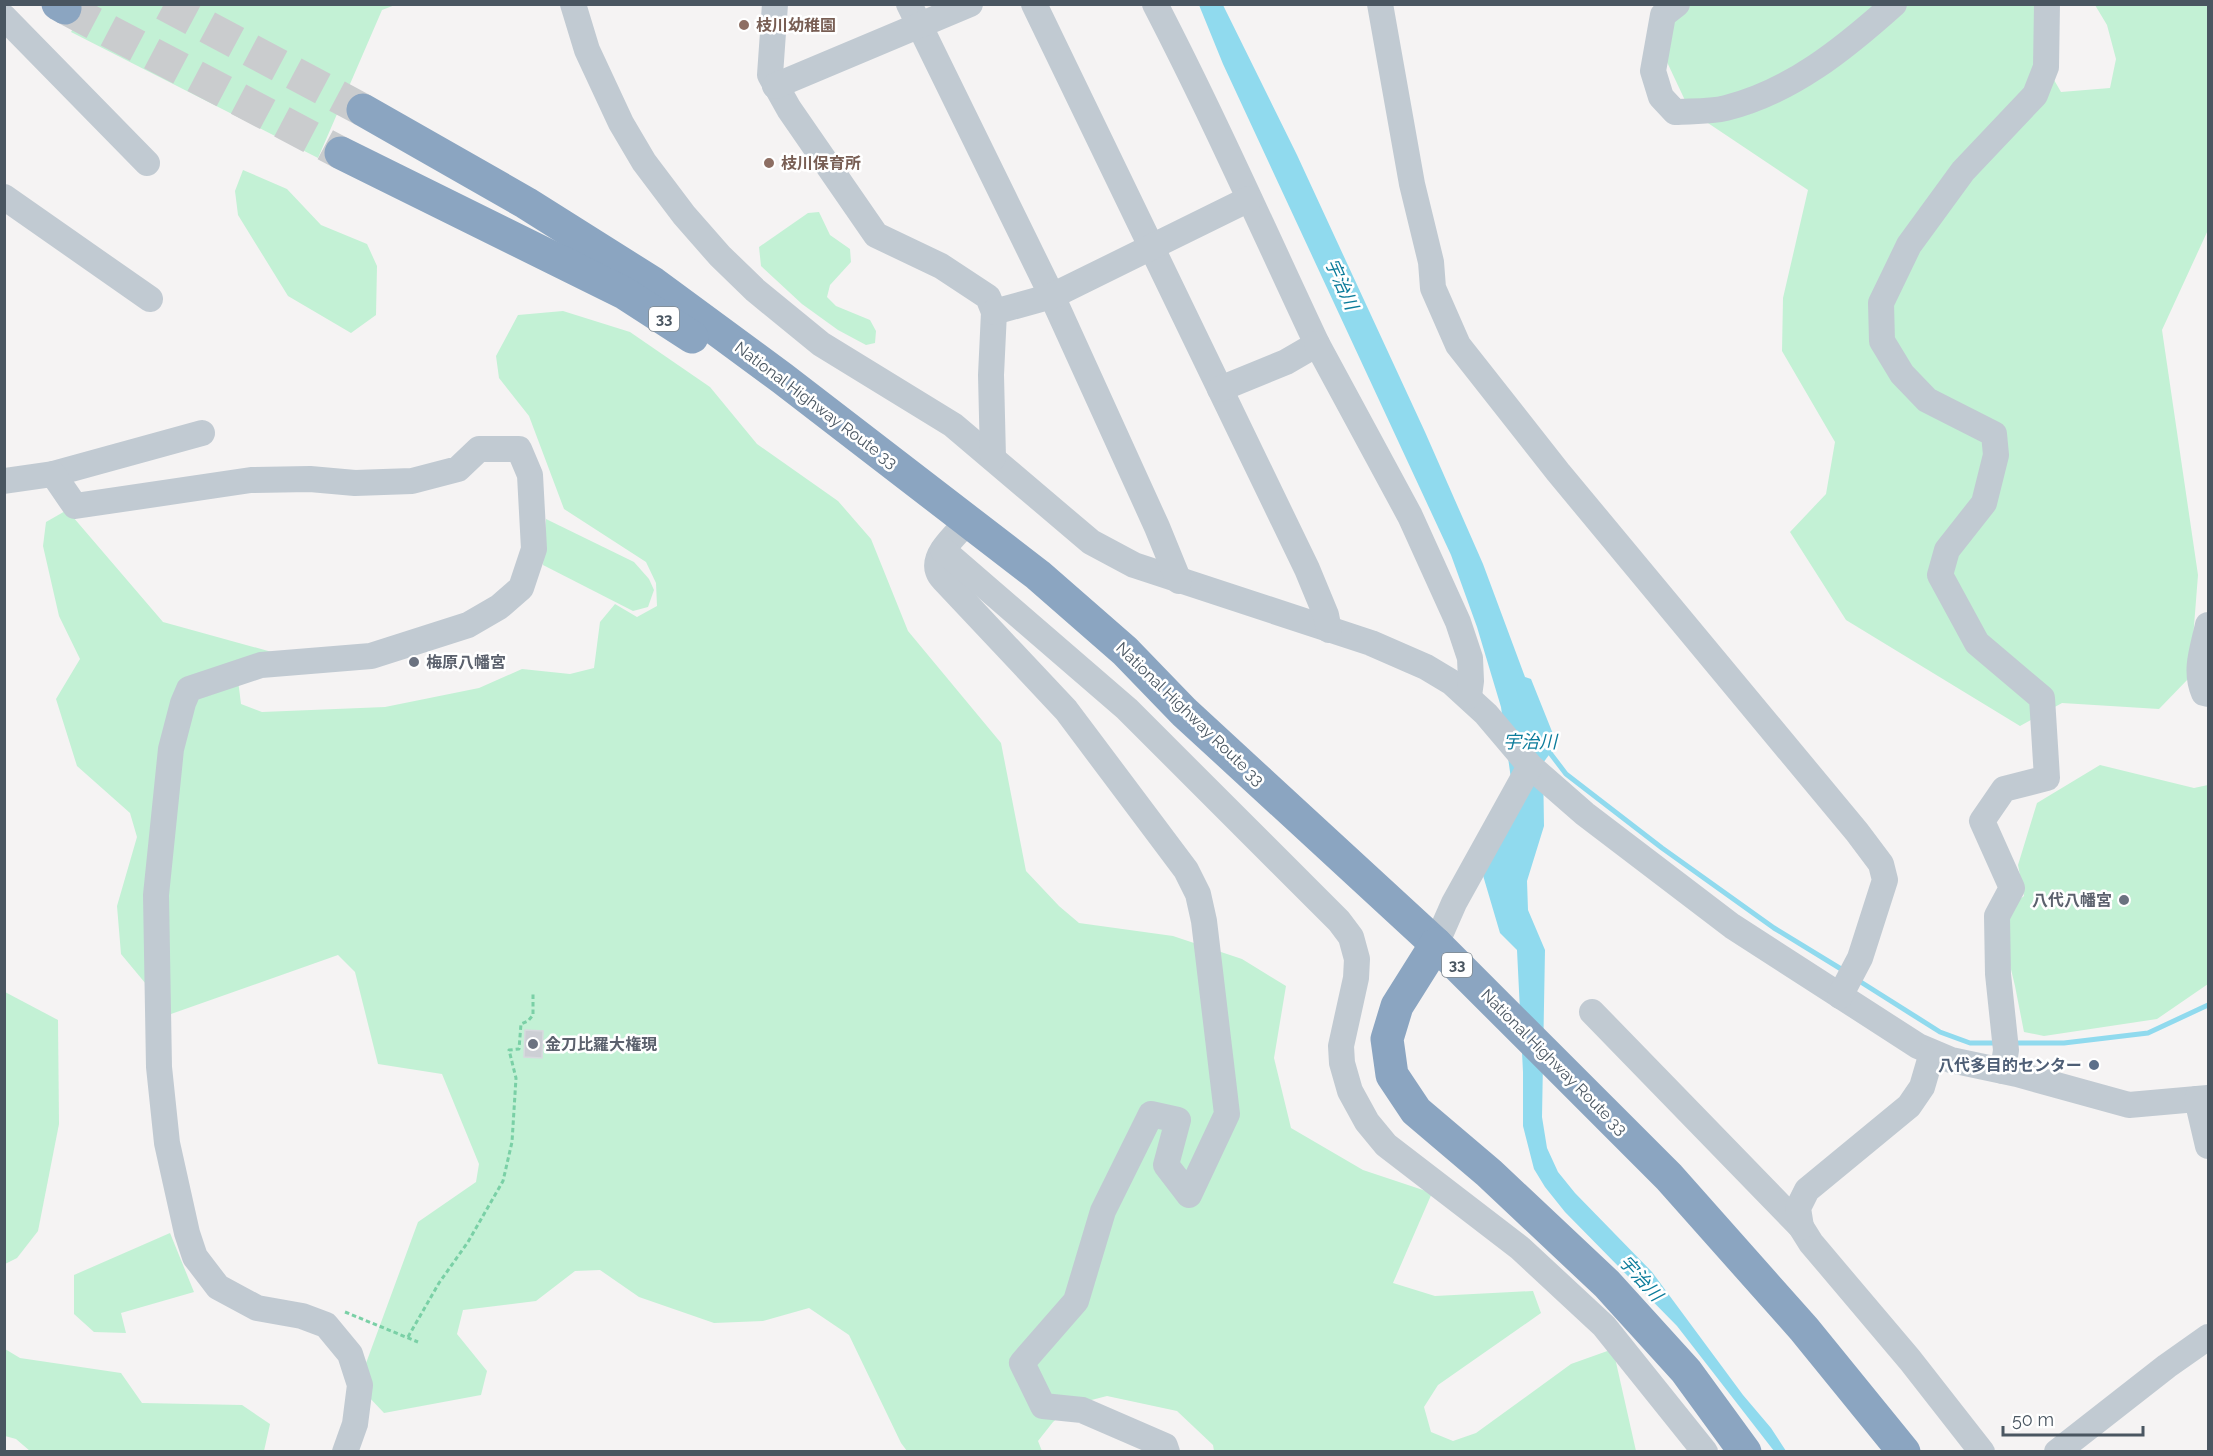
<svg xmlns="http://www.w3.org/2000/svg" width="2213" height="1456" font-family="Raleway,'Noto Sans JP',sans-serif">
  <rect width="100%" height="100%" fill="#f5f3f3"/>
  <g fill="#c3f1d5">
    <polygon points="1657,4 2054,5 2050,73 2061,92 2110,88 2116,59 2107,25 2095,5 2208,5 2208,230 2162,330 2198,575 2190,677 2159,709 2062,703 2020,726 1846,620 1790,532 1826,494 1835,442 1782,351 1783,298 1808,190 1690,111 1659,45"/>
    <polygon points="87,5 87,4 395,5 382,10 318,158 71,32"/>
    <polygon points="243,170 287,189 321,225 367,244 377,266 376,315 351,333 288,296 238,215 235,191"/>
    <polygon points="819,212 830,235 850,249 851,262 830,285 827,297 836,306 870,320 876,331 875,343 866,345 838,330 802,304 761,266 759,247 808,213"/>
    <polygon points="563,311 630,332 710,387 757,444 838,501 871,539 908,631 1001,743 1026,871 1059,906 1079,923 1173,936 1242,959 1286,986 1274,1058 1291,1128 1363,1170 1432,1193 1393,1283 1435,1296 1533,1291 1541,1313 1438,1385 1424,1407 1431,1432 1453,1441 1476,1433 1571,1364 1613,1349 1636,1451 1214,1451 1213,1445 1177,1411 1107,1396 1072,1405 1053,1422 1038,1441 1042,1451 907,1451 901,1443 849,1335 809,1308 763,1321 714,1323 639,1297 600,1270 575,1271 536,1301 463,1310 457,1334 487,1371 481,1395 384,1413 367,1395 365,1366 418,1222 476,1182 479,1164 442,1074 378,1064 355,972 338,955 171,1014 121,954 117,906 137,837 130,813 77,766 56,699 80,659 59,616 43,546 46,522 67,510 163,622 279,654 238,680 241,704 262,712 385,707 479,688 522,669 570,674 594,668 600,622 615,604 637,617 657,606 656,583 646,562 564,509 529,416 499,378 496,356 518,315"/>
    <polygon points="546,519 634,562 649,579 654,590 648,607 633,611 543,565"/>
    <polygon points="2100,765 2194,788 2208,785 2208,984 2157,1019 2044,1036 2024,1032 2015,986 1998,915 2024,896 2018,865 2037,803"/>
    <polygon points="5,992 58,1020 59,1124 38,1231 17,1258 5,1264"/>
    <polygon points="170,1233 194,1292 121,1313 126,1333 94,1332 74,1314 74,1275"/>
    <polygon points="5,1349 20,1358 121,1373 142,1403 242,1405 270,1424 264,1451 30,1451 16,1439 5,1436"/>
  </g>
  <polygon fill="#90daee" points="1199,5 1223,5 1297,155 1425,432 1483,564 1525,677 1531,679 1557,744 1543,763 1544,826 1527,881 1528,910 1545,950 1542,1117 1547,1148 1558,1172 1575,1193 1652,1272 1743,1395 1771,1428 1786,1451 1774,1451 1677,1326 1565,1212 1545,1187 1534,1169 1523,1126 1523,1072 1517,950 1500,933 1482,872 1516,815 1501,707 1477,627 1451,555 1223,64"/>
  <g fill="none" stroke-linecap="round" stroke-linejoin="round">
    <g stroke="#90daee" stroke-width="5">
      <polyline points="1547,749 1566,774 1662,848 1774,928 1846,972"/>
      <polyline points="1856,979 1940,1032 1970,1043 1997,1043"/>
      <polyline points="2013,1043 2064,1043 2148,1033 2208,1005"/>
    </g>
  </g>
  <polygon fill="#cdcfd5" stroke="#d7d9de" stroke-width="1.5" points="525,1030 543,1031 542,1058 524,1057"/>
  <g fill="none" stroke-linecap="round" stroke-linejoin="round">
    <g stroke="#caccce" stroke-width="33" stroke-dasharray="33 16" stroke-linecap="butt">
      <polyline points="164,4 363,110"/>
      <polyline points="65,8 341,153"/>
    </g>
    <g stroke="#7ad0a6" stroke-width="3" stroke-dasharray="4.5 3" stroke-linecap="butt">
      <polyline points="345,1312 418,1342"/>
      <polyline points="408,1337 439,1283 468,1242 503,1181 512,1142 516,1078 509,1050 519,1049 521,1024 528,1021 533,1015 533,992"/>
    </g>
    <g stroke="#c1cad2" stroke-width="26">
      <polyline points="573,4 587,50 621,123 644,162 684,215 720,256 755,290 821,344 953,425 1091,542 1134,565 1371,643 1426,667 1451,682 1486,714 1530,766 1585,814 1732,926 1918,1046 1951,1060 2017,1074 2129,1105 2208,1098"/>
      <polyline points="775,4 770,75 789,109 876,235 941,266 988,297 994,312 991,375 993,458"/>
      <polyline points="909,4 1052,296 1157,527 1179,581"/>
      <polyline points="1034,4 1307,569 1326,615 1329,630"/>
      <path d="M1155 4C1213 116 1264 231 1317 344L1286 362 1220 389"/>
      <polyline points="1380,4 1412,184 1431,262 1433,288 1458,345 1558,472 1857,832 1881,864 1885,880 1860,958 1840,996"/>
      <path d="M1677 4 1663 15 1653 71 1661 97 1675 112C1691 111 1710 112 1726 108 1791 92 1845 48 1894 4"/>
      <polyline points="4,17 147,163"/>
      <polyline points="775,86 970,4"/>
      <polyline points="4,197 150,299"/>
      <polyline points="994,312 1052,296 1249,199"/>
      <polyline points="1317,344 1410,516 1458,622 1470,658 1471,681 1469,696"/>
      <polyline points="53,474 202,433"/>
      <polyline points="4,481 53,474 75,506 251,480 310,479 355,483 412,481 458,469 479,449 519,449 530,475 534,549 521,588 499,607 468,625 371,656 261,665 189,689 183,703 171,749 156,895 159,1067 167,1143 187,1233 195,1257 218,1287 257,1308 302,1316 326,1325 350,1354 360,1385 355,1424 345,1452"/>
      <path d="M968 521C958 533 932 554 938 571 939 574 941 577 943 579L1066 710 1186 870 1198 894 1204 921 1227 1114 1189 1195 1166 1165 1178 1120 1151 1114 1103 1211 1076 1301 1022 1363 1043 1406 1082 1410 1165 1446 1167 1452"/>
      <polyline points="943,550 1127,709 1339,921 1351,937 1357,959 1356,978 1341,1046 1342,1063 1350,1091 1367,1122 1386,1145 1520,1248 1604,1326 1705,1452"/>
      <path d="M2208 625C2203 648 2194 671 2204 693L2208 694"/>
      <polyline points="1436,944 1454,903 1530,766"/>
      <polyline points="1592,1012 1801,1227 1811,1243 1910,1360 1982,1452"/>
      <polyline points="2003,1071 2006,1050 1998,974 1997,916 2012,888 1982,821 2004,789 2047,778 2042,698 1977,643 1940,575 1947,550 1984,503 1996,455 1994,434 1927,400 1902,374 1882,341 1881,303 1909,245 1963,171 2035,95 2046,67 2047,4"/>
      <polyline points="2197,1099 2208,1146"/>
      <polyline points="1801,1227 1798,1208 1807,1190 1909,1106 1922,1087 1932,1053"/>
      <polyline points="2057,1452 2167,1366 2208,1337"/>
    </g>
    <g stroke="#8ba5c1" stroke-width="33">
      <polyline points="58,4 65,8"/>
      <polyline points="363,110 526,203 653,283 782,378 1038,575 1125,651 1184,712 1436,944 1669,1177 1804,1329 1904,1452"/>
      <polyline points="341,153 624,293 692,337"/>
      <polyline points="1436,944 1397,1006 1387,1039 1392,1075 1416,1111 1489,1173 1607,1284 1686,1371 1745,1452"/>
    </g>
  </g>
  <g fill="#8d6e63" stroke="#fff" stroke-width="2">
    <circle cx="744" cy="25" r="6"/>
    <circle cx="769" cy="163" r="6"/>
  </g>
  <g fill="#6b7280" stroke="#fff" stroke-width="2">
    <circle cx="414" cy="662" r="6"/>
    <circle cx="2124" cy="900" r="6"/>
    <circle cx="533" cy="1044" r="6"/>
  </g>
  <circle fill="#5c6f8a" stroke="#fff" stroke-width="2" cx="2094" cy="1065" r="6"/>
  <g text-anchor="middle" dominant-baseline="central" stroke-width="5" stroke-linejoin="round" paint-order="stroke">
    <g fill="#fff" stroke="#808990" stroke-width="1.5">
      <rect x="649" y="307" width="30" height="24" rx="4.5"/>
      <rect x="1442" y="953" width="30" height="24" rx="4.5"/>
    </g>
    <g font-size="15" font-weight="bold" fill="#4a5661">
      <text x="664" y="319">33</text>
      <text x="1457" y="965">33</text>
    </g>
    <g font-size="16" font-weight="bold" fill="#785e54" stroke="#fff" text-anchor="start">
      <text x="756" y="25">枝川幼稚園</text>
      <text x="781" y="163">枝川保育所</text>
    </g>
    <g font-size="16" fill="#4a5661" stroke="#fff">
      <text transform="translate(816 405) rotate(37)">National Highway Route 33</text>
      <text transform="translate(1190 714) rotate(44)">National Highway Route 33</text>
      <text transform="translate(1554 1062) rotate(45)">National Highway Route 33</text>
    </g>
    <g font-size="16" font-weight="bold" fill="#5b616d" stroke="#fff" text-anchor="start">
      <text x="426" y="662">梅原八幡宮</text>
      <text x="2112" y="900" text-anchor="end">八代八幡宮</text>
      <text x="545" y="1044">金刀比羅大権現</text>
    </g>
    <g font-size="16" font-weight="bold" fill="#4e5e75" stroke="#fff" text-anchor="end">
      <text x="2082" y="1065">八代多目的センター</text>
    </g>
    <g font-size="18" font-style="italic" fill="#0c7c9b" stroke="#fff">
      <text transform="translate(1342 284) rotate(66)">宇治川</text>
      <text x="1530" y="741">宇治川</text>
      <text transform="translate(1641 1278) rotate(48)">宇治川</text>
    </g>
  </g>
  <rect width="2213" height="1456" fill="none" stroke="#4a5661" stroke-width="12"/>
  <path d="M2003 1426v9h140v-9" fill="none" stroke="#4a5661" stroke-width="3"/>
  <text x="2012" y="1426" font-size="18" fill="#4a5661" stroke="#ffffff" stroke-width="4.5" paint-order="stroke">50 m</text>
</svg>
